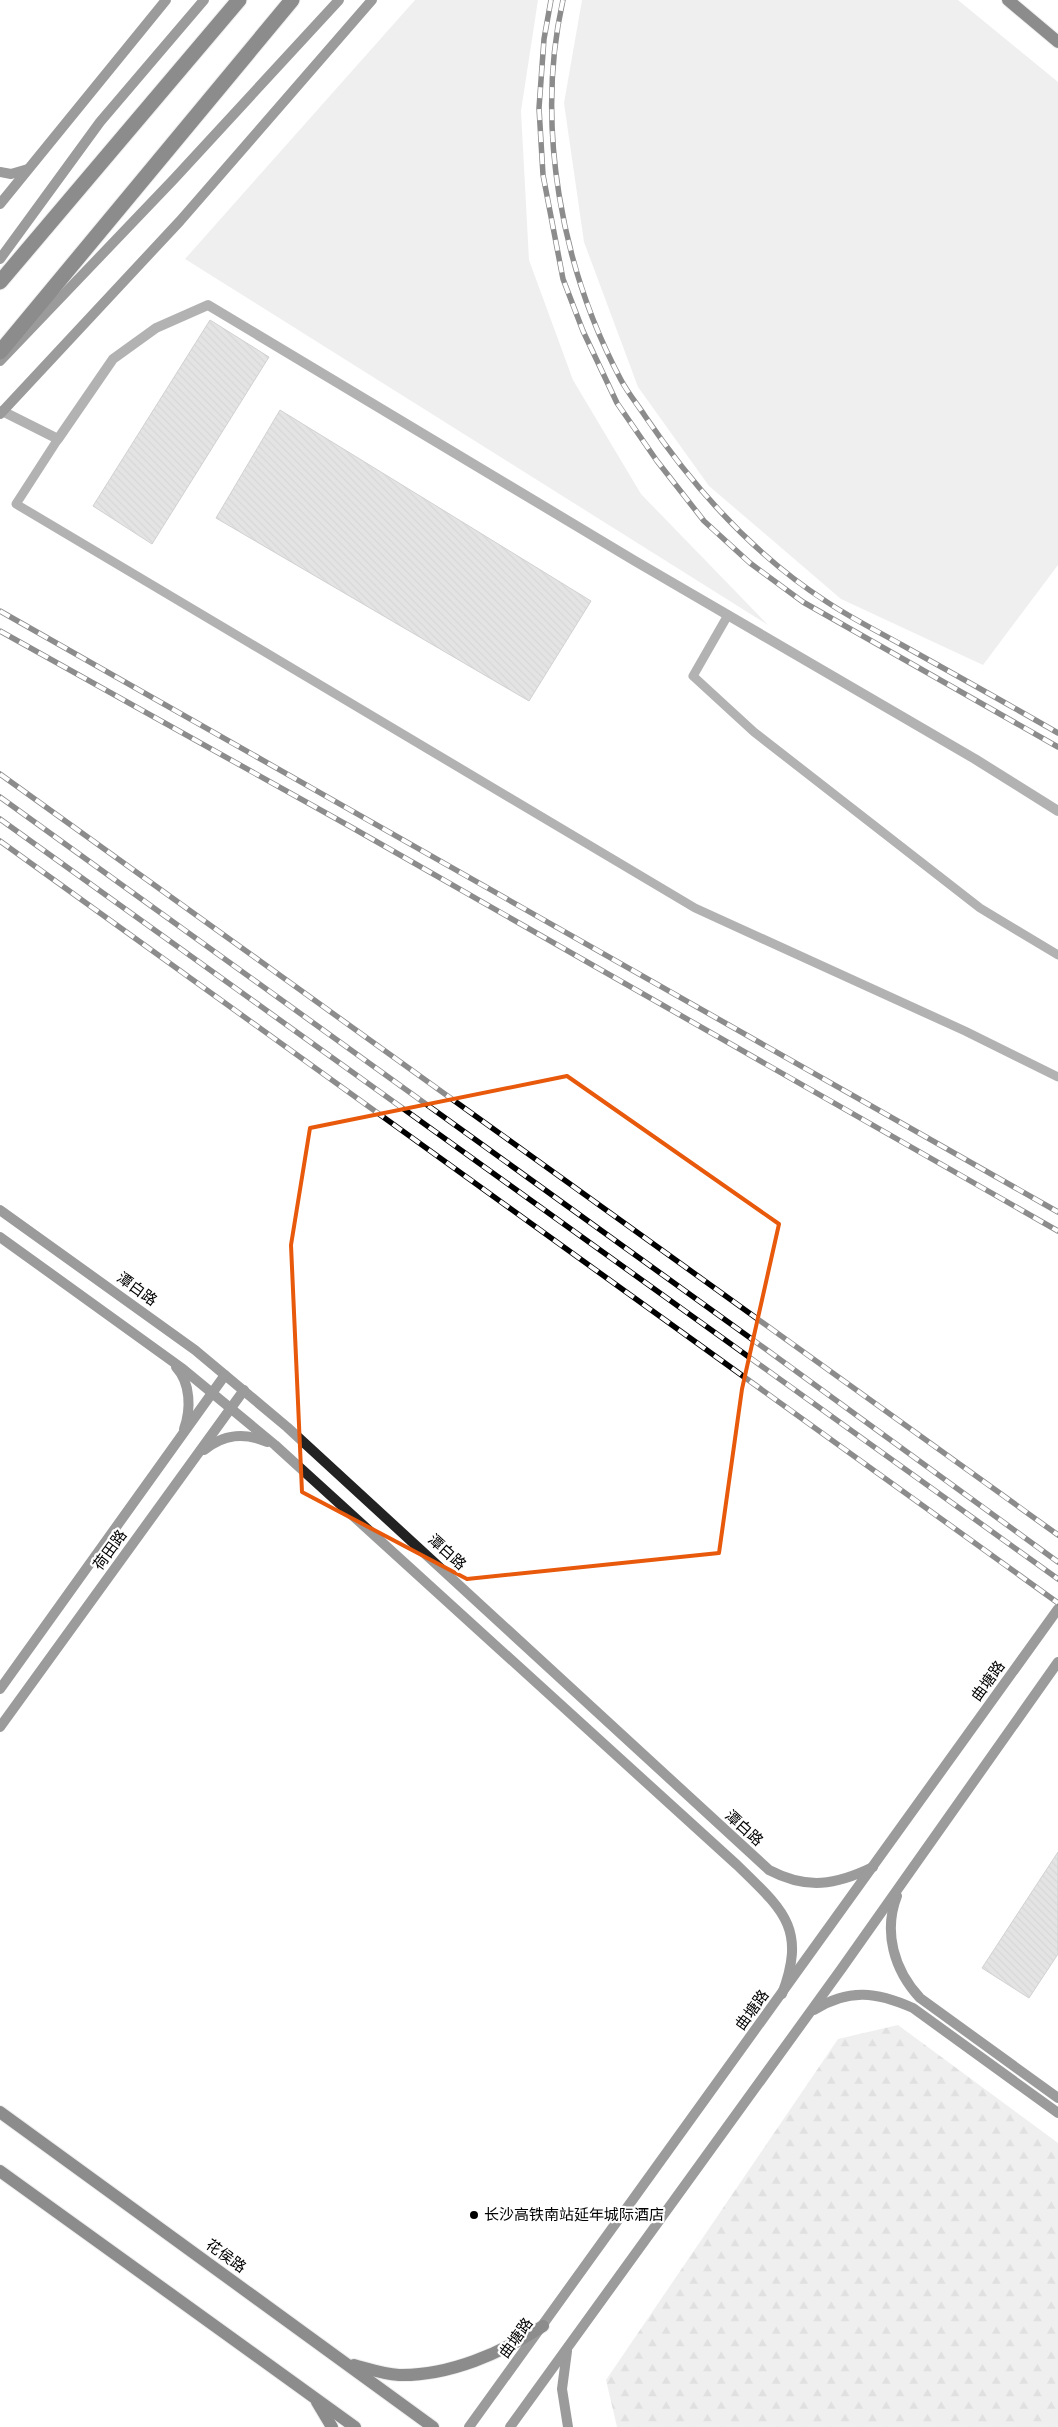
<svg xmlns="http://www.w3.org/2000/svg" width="1058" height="2427" font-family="Raleway,'Noto Sans SC',sans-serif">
  <defs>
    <pattern id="forest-firs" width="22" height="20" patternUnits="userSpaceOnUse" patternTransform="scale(1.25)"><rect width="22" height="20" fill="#dcdcdc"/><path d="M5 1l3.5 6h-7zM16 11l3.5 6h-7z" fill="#bbb"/></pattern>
    <pattern id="building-back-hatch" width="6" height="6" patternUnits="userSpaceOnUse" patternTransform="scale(1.25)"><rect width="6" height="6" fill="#c4c4c4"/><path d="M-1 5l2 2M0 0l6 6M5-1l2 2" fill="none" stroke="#a7a7a7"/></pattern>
  </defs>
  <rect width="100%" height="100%" fill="#fff"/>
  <g fill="#dcdcdc">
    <polygon points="415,0 538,0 521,111 529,260 573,380 641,494 768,625 185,259"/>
    <polygon points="582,0 958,0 1058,82 1058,565 983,665 841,599 709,486 638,387 584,242 564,103"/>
  </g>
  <polygon fill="url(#forest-firs)" points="898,2025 1058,2143 1058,2427 617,2427 606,2380 838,2039"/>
  <g fill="url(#building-back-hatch)" stroke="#999">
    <polygon points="210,320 269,357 152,544 93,506"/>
    <polygon points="280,410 591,601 529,701 216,518"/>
    <polygon points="1058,1852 1058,1954 1029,1998 982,1968"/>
  </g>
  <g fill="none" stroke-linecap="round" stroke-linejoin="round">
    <g stroke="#dbdbdb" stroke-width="14">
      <g id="primary">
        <polyline points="1008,0 1058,42"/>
        <polyline points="0,2112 433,2427"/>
        <polyline points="0,2171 355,2427"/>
        <path d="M354 2365C369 2369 383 2374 399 2375 449 2376 502 2353 543 2326"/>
        <polyline points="317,2402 332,2427"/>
      </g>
    </g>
    <g stroke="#dbdbdb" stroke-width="17">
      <g id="highway">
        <polyline points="0,282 239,0"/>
        <polyline points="0,352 292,0"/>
      </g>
    </g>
    <g stroke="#555" stroke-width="9">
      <polyline points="58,439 16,504 695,908 965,1031 1058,1077"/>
      <polyline points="728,615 693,676 754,732 980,908 1058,955"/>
    </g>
    <polyline stroke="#555" stroke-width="10" points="2,411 58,439 113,359 156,328 208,305 635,561 975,759 1058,811"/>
    <g stroke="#222" stroke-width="10">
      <polyline points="0,172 11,174 28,169"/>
      <polyline points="0,204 166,0"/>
      <polyline points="0,259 100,122 204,0"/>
      <polyline points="0,361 174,179 339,0"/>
      <polyline points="0,414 180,221 372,0"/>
      <path d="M0 1210 195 1350 287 1427 769 1870C807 1890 836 1885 873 1867"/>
      <path d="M0 1237 183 1369 275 1445 737 1865C783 1910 807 1928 782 1994"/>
      <path d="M176 1367C191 1383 191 1410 184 1429"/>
      <path d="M204 1450C224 1434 244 1432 267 1442"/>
      <polyline points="0,1689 225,1375"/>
      <polyline points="0,1727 244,1390"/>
      <path d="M897 1896C883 1932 894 1970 920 1998L1058 2098"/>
      <path d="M814 2010C849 1988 877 1992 913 2008L1058 2113"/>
      <polyline points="567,2351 562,2389 568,2427"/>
      <polyline points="469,2427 1058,1609"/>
      <polyline points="510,2427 842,1968 1058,1662"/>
    </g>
    <use href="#primary" stroke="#000" stroke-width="12"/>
    <use href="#highway" stroke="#000" stroke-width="15"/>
    <g stroke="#000" stroke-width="5.5">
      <g id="rail">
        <polyline points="551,0 544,39 539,108 543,175 563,279 583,331 617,403 657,461 704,521 750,563 803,602 1058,747"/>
        <path d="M563 0C535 125 561 267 621 380 628 393 637 404 645 416 693 487 754 555 827 602 851 618 877 631 902 645 954 674 1006 703 1058 733"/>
        <polyline points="0,611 1058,1212"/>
        <polyline points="0,631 351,827 1058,1231"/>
        <polyline points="0,774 1058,1535"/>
        <polyline points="0,797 767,1350 1058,1562"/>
        <polyline points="0,819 1058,1579"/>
        <polyline points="0,841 1058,1603"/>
      </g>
    </g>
    <use href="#rail" stroke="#fff" stroke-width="4" stroke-dasharray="11" stroke-linecap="butt"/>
  </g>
  <path d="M0 0H1058V2427H0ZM567 1076 779 1224 742 1389 719 1553 467 1579 302 1492 291 1245 310 1128Z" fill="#fff" fill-opacity=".55" fill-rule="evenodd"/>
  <path fill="none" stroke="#e8590c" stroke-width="4" stroke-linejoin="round" d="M567 1076 779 1224 742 1389 719 1553 467 1579 302 1492 291 1245 310 1128Z"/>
  <circle fill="#000" stroke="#fff" stroke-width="2" cx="474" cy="2215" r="5"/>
  <g text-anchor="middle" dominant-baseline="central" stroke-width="4.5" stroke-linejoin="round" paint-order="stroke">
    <g font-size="15" fill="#000" stroke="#fff">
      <text transform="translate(137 1289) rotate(36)">潭白路</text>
      <text transform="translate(110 1550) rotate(-54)">荷田路</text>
      <text transform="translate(447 1552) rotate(42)">潭白路</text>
      <text transform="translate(988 1681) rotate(-54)">曲塘路</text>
      <text transform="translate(744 1828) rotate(42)">潭白路</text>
      <text transform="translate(752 2010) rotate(-54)">曲塘路</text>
      <text transform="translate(226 2256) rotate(36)">花侯路</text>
      <text transform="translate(516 2338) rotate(-54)">曲塘路</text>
    </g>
    <g font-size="15" fill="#000" stroke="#fff" text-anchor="start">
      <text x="484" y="2215">长沙高铁南站延年城际酒店</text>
    </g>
  </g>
</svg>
